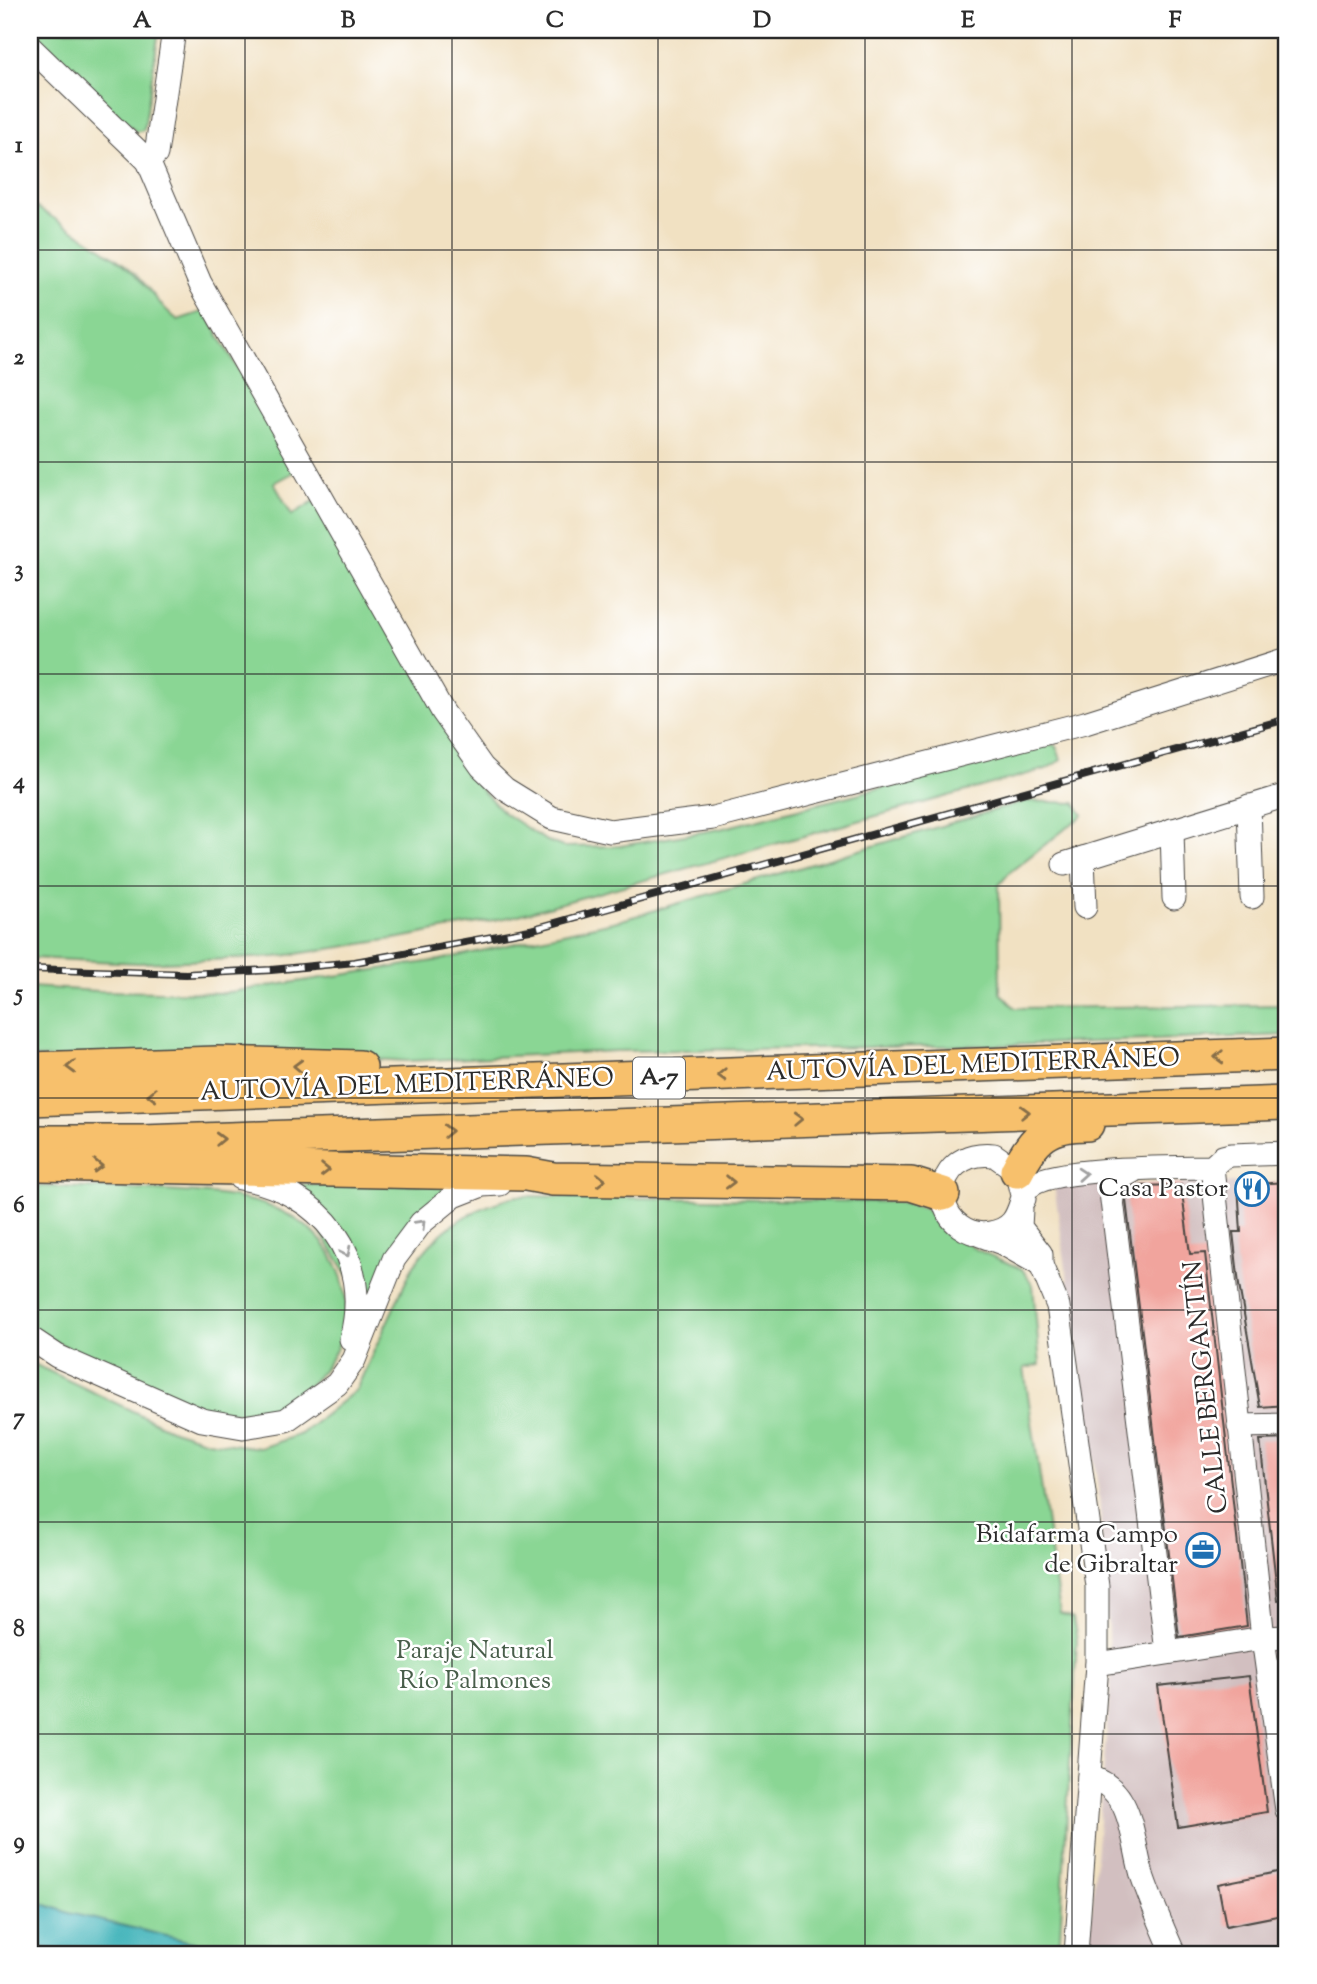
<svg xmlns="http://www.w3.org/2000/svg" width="1317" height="1984" font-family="'Sorts Mill Goudy',serif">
  <rect width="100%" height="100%" fill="#fff"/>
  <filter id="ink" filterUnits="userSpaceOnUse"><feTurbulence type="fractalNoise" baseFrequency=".0143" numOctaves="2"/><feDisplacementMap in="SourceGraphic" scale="14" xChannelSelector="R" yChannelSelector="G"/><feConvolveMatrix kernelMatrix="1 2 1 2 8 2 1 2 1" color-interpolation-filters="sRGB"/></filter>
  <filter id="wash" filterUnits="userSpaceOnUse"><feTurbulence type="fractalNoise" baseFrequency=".00686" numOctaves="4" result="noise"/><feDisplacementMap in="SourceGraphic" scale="28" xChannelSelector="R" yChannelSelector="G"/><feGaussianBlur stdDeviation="1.57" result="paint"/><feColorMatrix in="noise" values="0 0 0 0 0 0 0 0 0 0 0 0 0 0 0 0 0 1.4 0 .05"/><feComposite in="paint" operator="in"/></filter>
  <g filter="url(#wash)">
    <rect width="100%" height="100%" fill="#f1e1c2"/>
    <polygon fill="#d2bfc0" points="1287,1182 1287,1954 1088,1954 1111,1678 1099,1494 1054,1185"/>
    <g fill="#8ad694" stroke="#5a8060" stroke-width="2">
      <polygon points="31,30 159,30 144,130 136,132"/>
      <path d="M30 203C63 225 98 243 130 269 148 284 158 306 178 320L205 311 296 471 274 483 292 515 314 501 466 759 477 785 504 813 545 840 563 847 620 846 720 829 1048 745H1056L1061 760 1046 769 515 916 400 938 276 957 139 963 30 958Z"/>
      <polygon points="1026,801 1075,803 1083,815 1010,872 999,885 1000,993 1015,1008 1287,1005 1287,1035 1008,1045 616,1051 407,1061 340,1057 30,1058 30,987 98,991 224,993 440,960 622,920"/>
      <polygon points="463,1183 367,1304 290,1185"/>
      <path d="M30 1186C69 1187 108 1189 147 1190 219 1194 312 1193 341 1276 349 1300 347 1325 337 1348 323 1377 291 1407 257 1412 193 1421 89 1356 30 1329Z"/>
      <path d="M517 1196 897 1202 924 1208 975 1249 1022 1269 1033 1285 1040 1365 1024 1368 1060 1613 1073 1619 1077 1640 1059 1954H30V1362L170 1429 208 1441 260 1448 301 1434 356 1390 412 1268C439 1227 471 1209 517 1196Z"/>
    </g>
    <polygon fill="#46b6bc" stroke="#387074" stroke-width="2" points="30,1899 69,1913 243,1954 69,1954 30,1944"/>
    <g id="blocks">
      <g fill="#f1a49d">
        <polygon points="1287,1182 1287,1405 1260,1407 1239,1285 1233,1232 1241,1232 1238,1185"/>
        <polygon points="1181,1185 1190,1254 1205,1253 1247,1626 1179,1637 1125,1192 1135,1186"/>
        <polygon points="1287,1439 1287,1599 1278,1600 1260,1440"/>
        <polygon points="1249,1676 1267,1812 1178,1827 1158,1686"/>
        <polygon points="1287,1870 1287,1914 1226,1926 1218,1884"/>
      </g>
    </g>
  </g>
  <g filter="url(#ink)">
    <use href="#blocks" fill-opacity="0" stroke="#494642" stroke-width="2"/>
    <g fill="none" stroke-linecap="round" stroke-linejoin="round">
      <g stroke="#494642" stroke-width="25">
        <g id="minor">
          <polyline points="30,47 148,161 200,283 443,712 482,767 505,789 552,818 610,831 713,818 1085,723 1287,659"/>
          <polyline points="148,161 156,154 174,30"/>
          <polyline points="1249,806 1252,897"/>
          <polyline points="1172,830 1174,898"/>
          <polyline points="1083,858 1085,907"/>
          <polyline points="1064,864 1287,795"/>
          <polyline points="1212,1167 1263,1638 1287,1810"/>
          <polyline points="1133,1171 1110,1184 1167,1652"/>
          <path d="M240 1178C322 1191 373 1257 351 1339"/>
          <path d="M1024 1199 1017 1171 994 1155C966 1151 939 1169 944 1200 947 1221 968 1237 990 1233 1027 1227 1015 1195 1033 1184 1061 1167 1174 1168 1212 1167L1223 1157 1231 1155 1287 1153"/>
          <polyline points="1021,1209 1020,1227 1041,1254 1041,1265 1058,1306 1097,1586 1097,1664 1076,1954"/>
          <polyline points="980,1235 1002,1243 1041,1265"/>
          <polyline points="30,1338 57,1356 202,1420 243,1427 286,1420 337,1384 354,1360 394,1259 421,1223 454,1196 482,1185 500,1184"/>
          <polyline points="1239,1426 1287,1425"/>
          <polyline points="1097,1664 1263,1638 1287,1637"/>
          <path d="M1089 1777C1135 1789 1131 1841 1143 1878 1152 1904 1163 1929 1174 1954"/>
        </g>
      </g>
      <g stroke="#494642" stroke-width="36">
        <g id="highway">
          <polyline points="30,1069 217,1063 360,1067"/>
          <polyline points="30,1099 1287,1054"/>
          <polyline points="30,1142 142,1142 1287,1103"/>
          <polyline points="39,1164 526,1174 553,1179 911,1184 943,1194"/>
          <path d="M1017 1171C1034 1137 1048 1124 1087 1124"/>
        </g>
      </g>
      <use href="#minor" stroke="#fff" stroke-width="23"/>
      <use href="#highway" stroke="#f7c06c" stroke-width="33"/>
      <g stroke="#2b2b2b" stroke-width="8">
        <polyline id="rail" points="30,969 186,974 271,970 355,962 530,930 1287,719"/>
      </g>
      <use href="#rail" stroke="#fff" stroke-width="5" stroke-dasharray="16" stroke-linecap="butt"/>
    </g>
    <defs><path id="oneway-chevron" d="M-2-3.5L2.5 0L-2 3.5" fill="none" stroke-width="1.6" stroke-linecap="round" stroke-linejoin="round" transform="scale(1.75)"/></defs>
    <g stroke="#876e48">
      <use href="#oneway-chevron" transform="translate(1219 1057) rotate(178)"/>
      <use href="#oneway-chevron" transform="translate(298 1066) rotate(-178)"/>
      <use href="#oneway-chevron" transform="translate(71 1067) rotate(178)"/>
      <use href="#oneway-chevron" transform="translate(722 1075) rotate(178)"/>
      <use href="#oneway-chevron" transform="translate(152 1095) rotate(178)"/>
      <use href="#oneway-chevron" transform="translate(1025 1112) rotate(-2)"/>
      <use href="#oneway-chevron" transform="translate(798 1119) rotate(-2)"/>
      <use href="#oneway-chevron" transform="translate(448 1131) rotate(-2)"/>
      <use href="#oneway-chevron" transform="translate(220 1139) rotate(-2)"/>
      <use href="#oneway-chevron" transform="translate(98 1166) rotate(1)"/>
      <use href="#oneway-chevron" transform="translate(325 1170) rotate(1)"/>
      <use href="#oneway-chevron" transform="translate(601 1180) rotate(1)"/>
      <use href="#oneway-chevron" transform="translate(730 1182) rotate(1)"/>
    </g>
    <g stroke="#a0a0a0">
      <use href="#oneway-chevron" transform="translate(1082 1174) rotate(-4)"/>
      <use href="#oneway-chevron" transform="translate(421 1224) rotate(-46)"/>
      <use href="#oneway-chevron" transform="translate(346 1252) rotate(63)"/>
    </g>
  </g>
  <path fill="none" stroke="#2b2b2b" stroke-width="2" stroke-opacity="0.55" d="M245 30V1954M452 30V1954M658 30V1954M865 30V1954M1072 30V1954M30 250H1287M30 462H1287M30 674H1287M30 886H1287M30 1098H1287M30 1310H1287M30 1522H1287M30 1734H1287"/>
  <defs>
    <g id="restaurant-ring" transform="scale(1.75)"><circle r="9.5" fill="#fff" stroke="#1f6fb2" stroke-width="1.5"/><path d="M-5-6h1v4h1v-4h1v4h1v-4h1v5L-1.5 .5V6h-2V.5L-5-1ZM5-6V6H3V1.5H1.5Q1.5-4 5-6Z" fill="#1f6fb2"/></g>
    <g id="office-ring" transform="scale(1.75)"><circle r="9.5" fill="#fff" stroke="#1f6fb2" stroke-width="1.5"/><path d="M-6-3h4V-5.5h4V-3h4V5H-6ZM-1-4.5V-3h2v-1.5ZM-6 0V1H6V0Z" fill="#1f6fb2"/></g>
  </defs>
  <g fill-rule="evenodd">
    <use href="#restaurant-ring" x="1252" y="1189"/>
    <use href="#office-ring" x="1203" y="1550"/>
  </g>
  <g text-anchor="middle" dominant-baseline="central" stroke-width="5" stroke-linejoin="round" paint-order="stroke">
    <rect fill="#fff" stroke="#6b6b6b" stroke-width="2" x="633" y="1057.5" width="52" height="41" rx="5"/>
    <g font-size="24" font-weight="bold" fill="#2b2b2b">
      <text x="659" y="1078">A-7</text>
    </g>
    <g font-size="26" fill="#2b2b2b" stroke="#fff">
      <text transform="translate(973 1066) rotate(-2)">AUTOVÍA DEL MEDITERRÁNEO</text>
      <text transform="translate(407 1086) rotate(-2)">AUTOVÍA DEL MEDITERRÁNEO</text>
      <text transform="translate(1207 1387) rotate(-96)">CALLE BERGANTÍN</text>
    </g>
    <g font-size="26" fill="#2b2b2b" stroke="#fff" text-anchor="end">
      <text x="1228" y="1189">Casa Pastor</text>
      <text x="1178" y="1535">Bidafarma Campo<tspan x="1178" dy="30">de Gibraltar</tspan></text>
    </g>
    <g font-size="26" fill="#485e4a" stroke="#fff">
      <text x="475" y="1651">Paraje Natural<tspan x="475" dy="30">Río Palmones</tspan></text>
    </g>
  </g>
  <rect width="1317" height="1984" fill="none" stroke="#fff" stroke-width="77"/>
  <rect x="38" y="38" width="1240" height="1908" fill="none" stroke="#2b2b2b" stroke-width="2.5"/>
  <g font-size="23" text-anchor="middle" font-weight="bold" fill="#2b2b2b">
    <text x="142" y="27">A</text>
    <text x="348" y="27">B</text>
    <text x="555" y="27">C</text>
    <text x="762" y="27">D</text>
    <text x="968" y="27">E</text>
    <text x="1175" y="27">F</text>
    <text x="19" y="152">1</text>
    <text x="19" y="364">2</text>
    <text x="19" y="576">3</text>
    <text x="19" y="788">4</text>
    <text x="19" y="1000">5</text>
    <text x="19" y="1212">6</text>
    <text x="19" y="1424">7</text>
    <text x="19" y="1636">8</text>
    <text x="19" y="1848">9</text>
  </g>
</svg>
